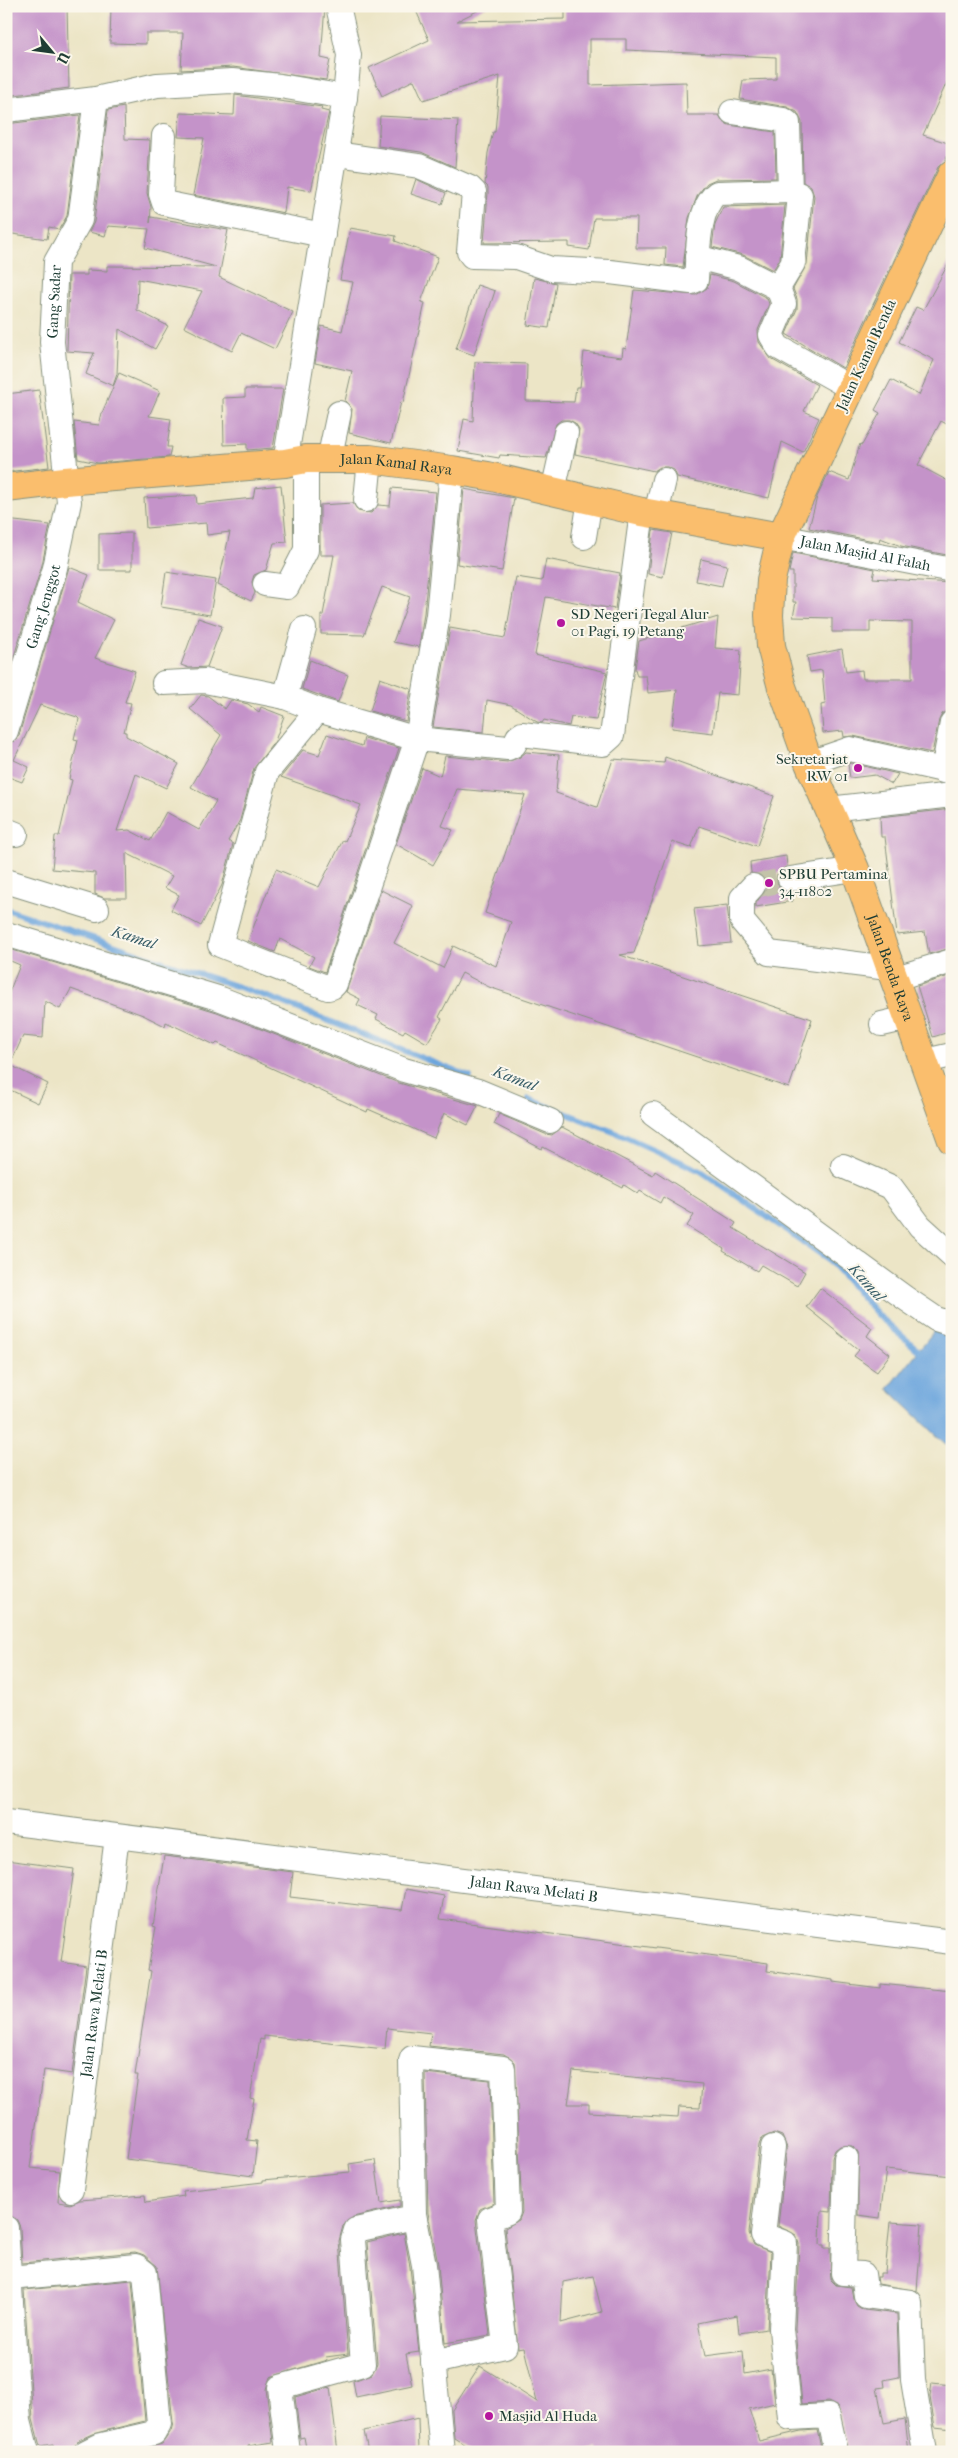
<svg xmlns="http://www.w3.org/2000/svg" width="958" height="2458" font-family="'IM FELL French Canon',serif">
  <rect width="100%" height="100%" fill="#fbf7ec"/>
  <filter id="ink" filterUnits="userSpaceOnUse"><feTurbulence type="fractalNoise" baseFrequency=".02" numOctaves="2"/><feDisplacementMap in="SourceGraphic" scale="10" xChannelSelector="R" yChannelSelector="G"/><feConvolveMatrix kernelMatrix="1 2 1 2 8 2 1 2 1" color-interpolation-filters="sRGB"/></filter>
  <filter id="wash" filterUnits="userSpaceOnUse"><feTurbulence type="fractalNoise" baseFrequency=".0096" numOctaves="4" result="noise"/><feDisplacementMap in="SourceGraphic" scale="20" xChannelSelector="R" yChannelSelector="G"/><feGaussianBlur stdDeviation="1.12" result="paint"/><feColorMatrix in="noise" values="0 0 0 0 0 0 0 0 0 0 0 0 0 0 0 0 0 1.4 0 .05"/><feComposite in="paint" operator="in"/></filter>
  <g filter="url(#wash)">
    <rect width="100%" height="100%" fill="#ece5c6"/>
    <polygon fill="#6da6dd" stroke="#467288" points="938,1326 952,1339 952,1450 888,1389"/>
    <g fill="none" stroke-linecap="round" stroke-linejoin="round">
      <g stroke="#6da6dd" stroke-width="6">
        <polyline points="6,909 271,998 470,1077"/>
        <polyline points="529,1099 619,1134 701,1171 828,1259 880,1317 924,1355"/>
      </g>
    </g>
    <g id="blocks">
      <g fill="#c493c9" fill-rule="evenodd">
        <polygon points="6,6 67,6 69,88 6,96"/>
        <polygon points="111,6 325,6 321,58 330,60 326,80 233,67 181,70 183,33 146,33 146,44 110,43"/>
        <polygon points="414,6 487,6 457,21 565,19 565,6 940,6 952,12 952,85 947,82 923,135 951,144 946,160 938,167 843,368 786,334 797,309 797,299 793,289 807,264 814,196 811,187 803,182 802,122 797,112 787,107 740,99 743,80 776,79 776,57 626,50 626,39 590,39 590,85 686,82 687,115 719,115 723,122 729,125 775,132 776,178 716,179 707,183 698,194 689,218 683,267 665,265 666,248 636,248 637,218 594,218 589,250 569,247 569,242 484,243 488,193 488,187 485,184 488,153 493,132 495,132 500,76 423,100 414,80 382,96 369,68 429,40"/>
        <polygon points="235,95 322,107 321,110 329,112 311,191 287,187 284,213 193,195 204,138 178,137 180,113 234,115"/>
        <polygon points="124,107 125,139 150,140 147,193 151,207 150,223 151,217 228,230 219,277 293,312 275,349 241,333 232,351 184,327 202,291 138,279 137,310 168,326 155,349 119,329 117,374 113,386 86,374 94,353 67,351 69,275 87,275 87,270 107,271 107,266 216,267 145,248 149,229 108,226 105,236 89,232 94,222 108,110"/>
        <polygon points="80,115 67,216 59,229 49,227 47,239 6,233 10,201 6,201 9,160 6,160 6,124"/>
        <polygon points="380,116 458,120 455,167 421,152 378,146"/>
        <polygon points="416,179 446,193 442,204 411,194"/>
        <polygon points="785,205 780,259 773,270 743,255 712,247 715,224 723,207"/>
        <polygon points="350,228 396,236 395,241 438,257 421,302 425,303 403,403 401,402 391,443 349,433 352,409 345,401 352,371 315,363 321,326 342,331 353,282 340,280"/>
        <polygon points="952,257 952,427 941,421 918,465 952,483 952,556 901,546 880,538 879,542 809,528 817,497 829,472 849,480 860,444 862,445 880,413 875,410 891,380 919,395 934,360 899,342 916,307 923,310"/>
        <polygon points="710,275 734,281 767,298 769,304 758,330 759,342 771,359 817,385 804,411 819,418 803,452 782,442 769,498 677,477 674,470 667,467 660,467 654,471 575,454 579,429 575,423 569,420 561,420 556,424 546,458 500,455 499,458 458,451 464,419 473,421 475,362 527,364 526,401 574,402 576,387 580,387 584,352 622,357 623,348 626,349 634,290 696,295 707,288"/>
        <polygon points="534,278 556,283 549,328 527,325"/>
        <polygon points="477,285 495,291 474,355 456,349"/>
        <polygon points="119,373 160,391 149,416 171,419 167,447 171,447 169,457 98,463 78,459 74,422 99,425 102,413"/>
        <polygon points="245,389 283,389 273,448 247,450 247,444 224,445 223,398 245,397"/>
        <polygon points="39,390 49,467 6,472 6,394"/>
        <polygon points="281,485 287,542 274,543 266,570 254,575 252,582 255,593 251,601 218,585 230,532 207,535 206,523 146,528 144,498 196,495 197,504 253,498 255,488"/>
        <polygon points="392,488 436,492 424,613 419,647 393,642 410,597 382,587 364,635 321,634 321,615 323,615 334,555 320,555 320,505 353,503 358,511 371,513 378,505 390,506"/>
        <polygon points="464,489 514,498 502,571 457,564"/>
        <polygon points="6,520 50,525 42,565 6,682"/>
        <polygon points="653,530 672,533 663,577 648,574"/>
        <polygon points="132,533 132,570 99,570 99,534"/>
        <polygon points="793,553 875,569 873,578 952,583 952,698 948,710 942,714 939,720 932,753 853,736 844,737 843,731 823,733 821,705 825,704 822,670 810,672 807,656 842,649 846,672 862,670 863,679 912,679 912,622 870,621 870,632 832,632 832,618 793,617 796,602 793,602 793,572 789,572"/>
        <polygon points="546,559 620,573 615,609 546,597 535,655 607,672 596,720 571,717 569,726 544,720 542,723 537,722 511,705 487,700 484,732 433,727 450,628 505,638 516,577 542,581"/>
        <polygon points="701,559 727,565 722,586 696,581"/>
        <polygon points="69,567 89,575 78,602 114,620 95,658 135,671 125,702 131,703 124,732 126,732 126,736 179,764 166,788 136,774 117,831 129,830 150,841 166,812 199,830 216,801 191,787 221,735 190,709 201,695 208,696 225,709 231,700 248,704 259,712 261,707 284,716 275,741 254,768 240,820 228,841 233,844 222,885 201,926 171,910 179,895 165,888 172,876 126,853 127,898 104,898 95,894 95,873 52,869 55,836 59,836 72,780 69,779 78,740 74,739 79,719 77,717 40,705 14,760 29,767 22,782 6,776 6,744 15,741 19,735"/>
        <polygon points="166,572 216,580 210,615 161,607"/>
        <polygon points="718,617 715,648 741,650 738,695 718,693 713,733 672,728 677,690 648,693 646,676 637,676 635,669 639,641"/>
        <polygon points="198,618 222,626 207,667 189,668 181,665"/>
        <polygon points="310,660 348,675 338,702 302,689"/>
        <polygon points="380,678 411,689 406,721 370,711"/>
        <polygon points="327,734 362,746 364,738 399,748 325,972 309,966 314,957 280,939 275,952 248,941 276,869 319,887 343,840 345,841 361,805 281,777 303,750 319,755"/>
        <polygon points="526,752 559,755 556,793 597,807 613,759 664,763 665,757 774,796 757,846 699,826 691,848 672,842 634,953 620,955 812,1019 789,1088 489,987 462,973 439,1017 442,1019 427,1043 405,1030 403,1033 376,1019 378,1015 357,1005 360,999 346,992 381,890 413,906 394,943 443,968 453,946 496,966 511,922 485,913 525,795 457,789 442,826 453,830 433,865 396,844 422,768 440,776 445,756 507,762 520,757"/>
        <polygon points="851,763 898,774 892,784 875,775 850,778 848,764"/>
        <polygon points="952,809 952,948 929,954 925,932 897,935 885,837 881,837 880,817"/>
        <polygon points="786,856 787,866 777,874 777,882 780,888 792,893 793,901 756,907 756,903 766,889 766,882 762,876 751,873 750,862"/>
        <polygon points="727,905 731,943 699,946 694,909"/>
        <polygon points="6,948 217,1012 399,1083 478,1106 468,1125 444,1113 434,1138 368,1109 367,1112 217,1043 215,1045 166,1022 165,1026 143,1015 71,989 60,1009 45,1001 43,1038 23,1036 10,1065 48,1084 38,1103 6,1088 6,1000 20,965 6,959"/>
        <polygon points="952,975 952,1031 933,1037 917,986"/>
        <polygon points="499,1114 545,1134 552,1135 562,1127 653,1175 655,1171 736,1223 733,1228 805,1272 797,1286 761,1265 757,1271 723,1251 724,1249 687,1226 694,1215 663,1197 660,1203 640,1191 638,1194 624,1185 623,1188 543,1147 542,1149 494,1124"/>
        <polygon points="820,1288 872,1328 867,1336 890,1354 877,1372 854,1356 859,1350 806,1307"/>
        <path d="M164 1856 293 1872 290 1897 402 1910 406 1889 444 1896 440 1919 768 1963 767 1971 833 1980V1982L880 1988V1984L952 1991V2176L886 2169 880 2218 858 2215V2152L853 2146H840L835 2150 832 2158 831 2212 821 2211 820 2245H824V2248H830L831 2280 836 2285 851 2287 853 2298 857 2306 864 2310 897 2314 899 2377 884 2380 885 2387 877 2388 884 2423 905 2419 909 2452H849L838 2407 828 2402 802 2404 795 2329 799 2244 796 2235 778 2226 787 2148 782 2136 774 2133 762 2138 759 2145 749 2233 754 2245 771 2252 767 2329 739 2333 737 2315 698 2323 705 2356 743 2351 745 2374 771 2369 775 2403 749 2409 759 2441 801 2431 817 2430 822 2452H598V2448L581 2452H476L454 2438 452 2410 480 2366 537 2402 524 2348 518 2349 505 2228 519 2220 522 2212 515 2062 504 2054 429 2046 431 2033 387 2028 385 2049 264 2036V2040L260 2039 250 2098 254 2099 247 2140 257 2141 253 2176 126 2159 138 2075H135L151 1971 148 1970 156 1927 153 1926ZM573 2071 702 2084 700 2108 679 2107 678 2117 589 2112V2104H568ZM593 2276 602 2312 561 2323 563 2282Z"/>
        <polygon points="6,1860 74,1869 61,1962 86,1966 72,2074 44,2070 30,2168 60,2171 58,2202 70,2204 80,2200 145,2195 146,2202 184,2196 183,2191 263,2182 263,2180 350,2172 349,2164 375,2160 381,2203 400,2200 400,2206 353,2217 343,2226 339,2241 348,2354 326,2357 327,2360 270,2377 266,2389 273,2442 248,2446 248,2448 231,2452 134,2452 162,2444 171,2431 173,2423 157,2266 144,2255 135,2252 22,2263 20,2227 17,2220 10,2215 6,2201"/>
        <polygon points="425,2073 490,2080 494,2203 480,2209 476,2220 490,2335 445,2343 438,2264 428,2213"/>
        <polygon points="890,2222 922,2224 917,2291 878,2284 877,2277 880,2277 880,2273 885,2273"/>
        <polygon points="404,2233 410,2267 419,2352 406,2354 412,2385 356,2397 353,2381 372,2374 377,2363 367,2242"/>
        <polygon points="132,2280 145,2421 92,2434 79,2440 72,2450 54,2451 53,2444 40,2446 33,2419 24,2290"/>
        <polygon points="932,2383 952,2385 952,2429 935,2427 930,2397"/>
        <polygon points="330,2387 338,2452 321,2452 320,2446 306,2448 304,2437 300,2438 295,2397"/>
        <polygon points="418,2418 419,2452 368,2452 364,2431"/>
      </g>
    </g>
  </g>
  <g filter="url(#ink)">
    <use href="#blocks" fill-opacity="0" stroke="#86917d" stroke-width="1"/>
    <g fill="none" stroke-linecap="round" stroke-linejoin="round">
      <polyline stroke="#c3c3a9" stroke-width="24" stroke-dasharray="24 12" stroke-linecap="butt" points="753,886 790,879"/>
      <g stroke="#86917d" stroke-width="26">
        <g id="minor">
          <polyline points="6,110 96,99 157,85 232,81 280,86 345,97"/>
          <polyline points="732,112 784,120 788,123 790,191 800,195 793,263 778,288"/>
          <polyline points="164,136 161,194 164,203 323,235"/>
          <path d="M337 154 419 166 470 188 474 192 469 252 472 256 516 257 551 269 610 272 691 282 696 280C698 256 697 208 717 193L790 191"/>
          <polyline points="697,257 739,268 778,288 784,304 771,335 778,347 851,388"/>
          <polyline points="333,459 332,446 339,413"/>
          <polyline points="285,463 345,97 349,55 338,6"/>
          <polyline points="553,491 566,433"/>
          <polyline points="366,500 370,459"/>
          <polyline points="656,514 664,480"/>
          <polyline points="584,537 590,500"/>
          <path id="s1" d="M781 537 952 570"/>
          <polyline points="265,584 287,587 306,550 306,459"/>
          <polyline points="164,683 205,681 285,697 318,710 417,739 508,748 514,745 518,737 522,734 603,744 612,736 642,512"/>
          <polyline points="285,697 304,629"/>
          <polyline points="318,710 267,772 220,945 328,988 332,987 335,984 417,739 438,615 452,470"/>
          <path id="s2" d="M6 731 55 568 69 502 52 342 56 262 80 220 96 99"/>
          <polyline points="809,763 850,749 952,772"/>
          <polyline points="943,771 952,723"/>
          <polyline points="829,809 952,795"/>
          <polyline points="6,830 16,834"/>
          <polyline points="790,879 855,869"/>
          <polyline points="6,881 97,909"/>
          <polyline points="753,886 742,898 742,921 769,953 888,968"/>
          <polyline points="6,934 221,999 404,1070 478,1091 550,1121"/>
          <polyline points="893,979 952,961"/>
          <polyline points="882,1024 908,1018"/>
          <polyline points="925,1061 952,1055"/>
          <polyline points="653,1114 905,1298 936,1319 952,1324"/>
          <polyline points="843,1166 891,1187 920,1226 952,1255"/>
          <path id="s3" d="M6 1822 952 1942"/>
          <polyline points="773,2147 763,2235 785,2243 781,2329 790,2418 828,2416 836,2452"/>
          <polyline points="846,2158 843,2273 863,2274 866,2296 910,2302 913,2380 925,2452"/>
          <path id="s4" d="M71 2190 117 1837"/>
          <polyline points="414,2214 424,2265 442,2452"/>
          <polyline points="6,2228 19,2421 27,2452"/>
          <polyline points="10,2278 136,2266 145,2273 159,2424 154,2433 98,2446 86,2452"/>
          <polyline points="288,2452 280,2387 363,2364 353,2240 356,2230 409,2218 414,2214 411,2061 412,2058 503,2068 508,2212 490,2219 505,2346 433,2362"/>
        </g>
      </g>
      <g stroke="#86917d" stroke-width="30">
        <g id="major">
          <path id="s5" d="M952 174 781 537 771 580 769 615 771 646 781 684 809 763 855 869 952 1140"/>
          <path id="s6" d="M6 488 65 481 285 463 306 459H370L452 470 488 476 642 512 781 537"/>
        </g>
      </g>
      <use href="#minor" stroke="#fff" stroke-width="24"/>
      <use href="#major" stroke="#fabe6d" stroke-width="28"/>
    </g>
  </g>
  <g fill="#b5179e" stroke="#fbf7ec" stroke-width="2">
    <circle cx="561" cy="623" r="5"/>
    <circle cx="858" cy="768" r="5"/>
    <circle cx="769" cy="883" r="5"/>
    <circle cx="489" cy="2416" r="5"/>
  </g>
  <g text-anchor="middle" dominant-baseline="central" stroke-width="4" stroke-linejoin="round" paint-order="stroke">
    <g font-size="15" fill="#1f3d34" stroke="#fbf7ec">
      <text stroke="none"><textPath href="#s2" startOffset="439">Gang Sadar</textPath></text>
      <text transform="translate(866 355) rotate(-65)">Jalan Kamal Benda</text>
      <text stroke="none"><textPath href="#s6" startOffset="392">Jalan Kamal Raya</textPath></text>
      <text stroke="none"><textPath href="#s1" startOffset="86">Jalan Masjid Al Falah</textPath></text>
      <text stroke="none"><textPath href="#s2" startOffset="130">Gang Jenggot</textPath></text>
      <text stroke="none"><textPath href="#s5" startOffset="855">Jalan Benda Raya</textPath></text>
      <text stroke="none"><textPath href="#s3" startOffset="532">Jalan Rawa Melati B</textPath></text>
      <text stroke="none"><textPath href="#s4" startOffset="178">Jalan Rawa Melati B</textPath></text>
    </g>
    <g font-size="15" fill="#1f3d34" stroke="#fbf7ec" text-anchor="start">
      <text x="571" y="614">SD Negeri Tegal Alur<tspan x="571" dy="17">01 Pagi, 19 Petang</tspan></text>
      <text x="848" y="759" text-anchor="end">Sekretariat<tspan x="848" dy="17">RW 01</tspan></text>
      <text x="779" y="874">SPBU Pertamina<tspan x="779" dy="17">34-11802</tspan></text>
      <text x="499" y="2416">Masjid Al Huda</text>
    </g>
    <g font-size="16" font-style="italic" fill="#365c67" stroke="#fbf7ec">
      <text transform="translate(134 937) rotate(18)">Kamal</text>
      <text transform="translate(515 1078) rotate(21)">Kamal</text>
      <text transform="translate(867 1282) rotate(48)">Kamal</text>
    </g>
  </g>
  <rect width="958" height="2458" fill="none" stroke="#fbf7ec" stroke-width="25"/>
  <g transform="translate(52 52) rotate(119)" stroke="#fbf7ec" stroke-width="4" paint-order="stroke">
  <path d="M0-4L9 19L0 12L-9 19Z" fill="#1f3d34"/>
  <text y="-8" font-size="14" font-weight="bold" text-anchor="middle" fill="#1f3d34">U</text>
  </g>
</svg>
